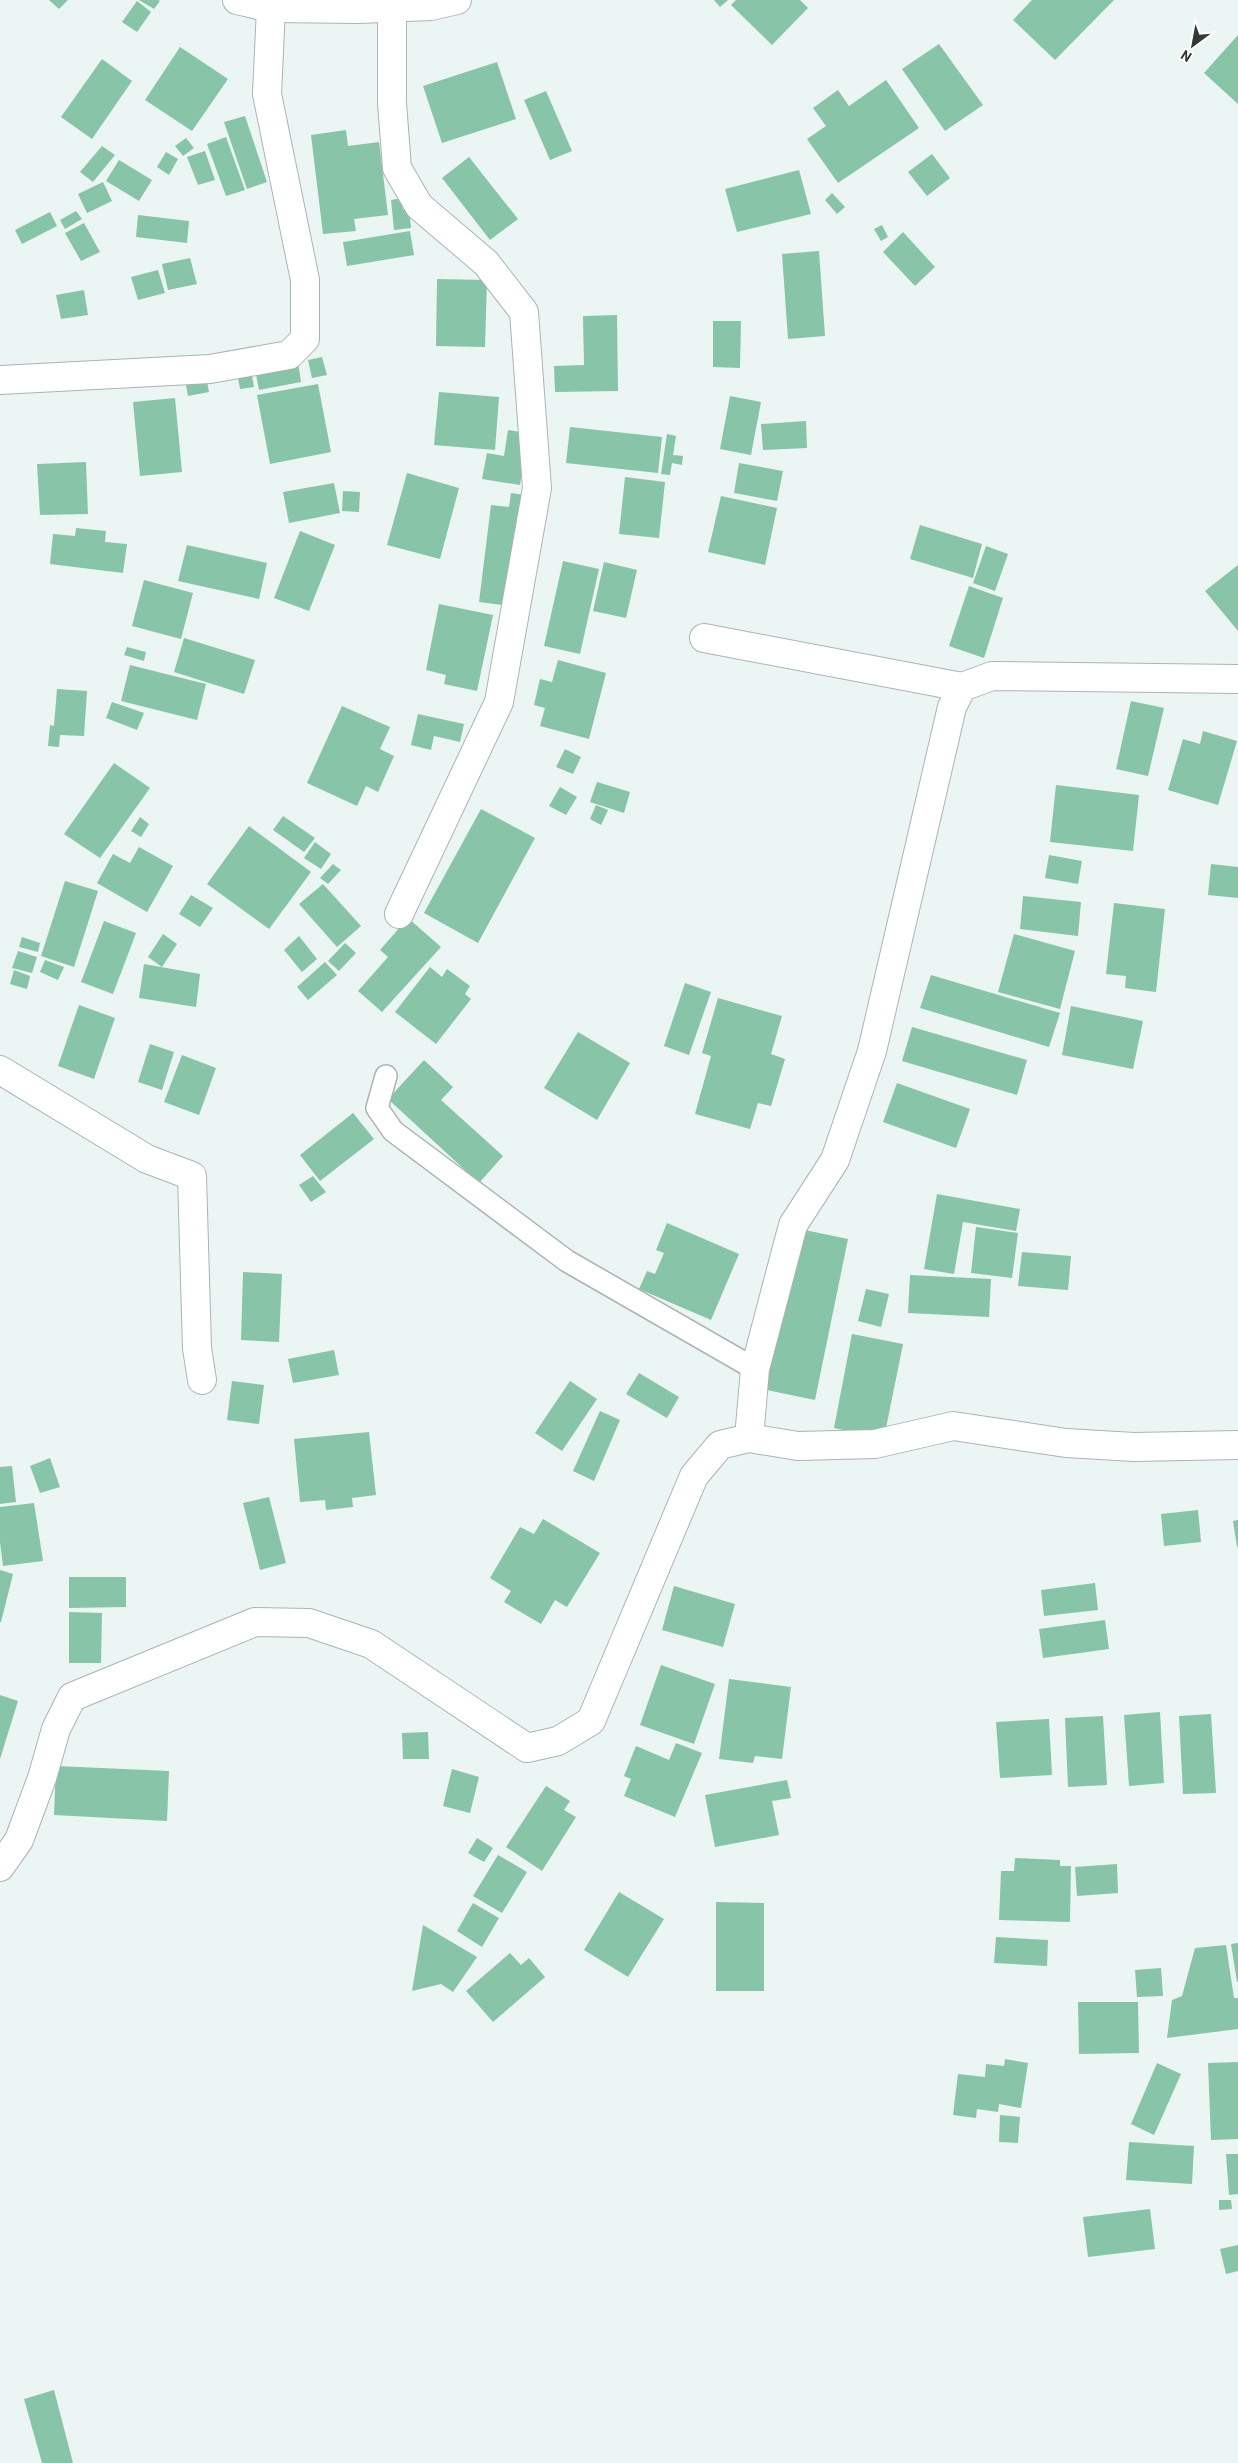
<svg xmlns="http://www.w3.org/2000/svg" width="1238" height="2463" font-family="Barlow,sans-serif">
  <rect width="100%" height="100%" fill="#ebf5f3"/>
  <g fill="#88c4a8">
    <polygon points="49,0 68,0 59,9"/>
    <polygon points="139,0 158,0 160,1 154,9"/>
    <polygon points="714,0 728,0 720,7"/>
    <polygon points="736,0 800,0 808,8 772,45 731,5"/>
    <polygon points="1032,0 1114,0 1055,60 1013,20"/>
    <polygon points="137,1 151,12 137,32 122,22"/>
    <polygon points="1238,35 1238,104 1204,73"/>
    <polygon points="939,44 983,105 945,131 902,69"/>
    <polygon points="180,47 228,79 192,131 145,100"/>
    <polygon points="102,59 132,81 92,139 61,117"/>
    <polygon points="497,62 516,119 442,143 423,86"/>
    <polygon points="886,80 919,128 838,183 807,139 826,126 813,108 838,90 849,106"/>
    <polygon points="546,91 572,151 550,160 524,100"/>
    <polygon points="245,116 267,182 247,189 224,122"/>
    <polygon points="346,130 348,146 379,142 388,215 354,219 356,231 323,234 311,135"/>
    <polygon points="226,137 245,190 226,196 207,144"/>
    <polygon points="186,138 194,148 183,156 175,146"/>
    <polygon points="102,146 115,155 93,182 80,172"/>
    <polygon points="205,151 215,180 198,185 187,157"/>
    <polygon points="166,152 178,159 169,175 157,167"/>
    <polygon points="932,154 950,178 927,196 908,172"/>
    <polygon points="469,157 518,219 490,240 442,178"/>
    <polygon points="119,160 152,180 139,201 106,181"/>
    <polygon points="799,170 811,214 737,232 725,189"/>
    <polygon points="103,182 112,201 87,213 78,194"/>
    <polygon points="832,193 845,207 837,214 825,200"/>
    <polygon points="402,198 403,210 409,209 411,228 394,230 391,200"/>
    <polygon points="76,211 82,219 65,229 60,220"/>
    <polygon points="50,212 57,226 22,244 15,230"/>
    <polygon points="138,215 189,221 187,243 136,237"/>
    <polygon points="84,223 100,252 81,261 65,233"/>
    <polygon points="882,225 888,237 881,241 874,229"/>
    <polygon points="410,231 414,255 347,266 343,242"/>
    <polygon points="903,232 935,267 915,286 883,252"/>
    <polygon points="819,251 825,336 788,339 782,254"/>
    <polygon points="190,258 197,284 168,290 162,264"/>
    <polygon points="158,270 165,293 138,300 131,277"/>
    <polygon points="437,279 487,280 485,347 436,346"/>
    <polygon points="84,290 88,315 61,319 56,295"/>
    <polygon points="617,315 618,391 555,392 554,366 584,365 583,316"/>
    <polygon points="713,321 741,321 740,368 713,367"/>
    <polygon points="322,357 327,375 312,378 308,360"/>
    <polygon points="298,362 301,382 259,390 255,369"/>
    <polygon points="251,370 254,387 240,389 237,372"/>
    <polygon points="206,376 209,392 188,396 185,380"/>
    <polygon points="318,384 331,452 270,464 257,395"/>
    <polygon points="439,392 499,397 495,450 434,445"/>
    <polygon points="730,396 761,402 751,455 720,449"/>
    <polygon points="175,398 182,472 140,476 133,402"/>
    <polygon points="806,421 807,448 763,450 761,424"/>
    <polygon points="570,427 662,437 658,473 566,463"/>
    <polygon points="508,430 528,433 520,485 482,479 487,453 504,456"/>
    <polygon points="667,434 676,436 673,455 683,456 682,465 672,463 670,475 661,474"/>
    <polygon points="86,462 88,514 40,515 37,464"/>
    <polygon points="739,463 783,471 777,501 734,493"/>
    <polygon points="407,473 459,488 440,559 387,545"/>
    <polygon points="625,477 665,482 659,538 619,534"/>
    <polygon points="334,483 340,513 289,523 283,492"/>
    <polygon points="343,491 360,492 359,512 342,511"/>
    <polygon points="511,493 524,495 511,606 479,602 491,505 509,507"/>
    <polygon points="721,496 777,508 765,565 708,552"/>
    <polygon points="920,525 982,544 973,578 910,559"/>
    <polygon points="76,528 106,531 105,542 127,544 123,573 50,564 53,534 75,536"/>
    <polygon points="300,531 335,545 309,611 274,598"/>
    <polygon points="187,545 267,563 259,599 178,581"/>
    <polygon points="986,546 1008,554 995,591 973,583"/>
    <polygon points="563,561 599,569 580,654 544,646"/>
    <polygon points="604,562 637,570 626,618 593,611"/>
    <polygon points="1238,565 1238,631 1205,591"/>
    <polygon points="144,580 193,593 181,639 132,626"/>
    <polygon points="969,586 1003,598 984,658 949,646"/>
    <polygon points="439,604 493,615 477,691 444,684 446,675 426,670"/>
    <polygon points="184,638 255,660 244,694 174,672"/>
    <polygon points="127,647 146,652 144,661 124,655"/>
    <polygon points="558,660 606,673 589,739 540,726 545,708 534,705 540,679 552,682"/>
    <polygon points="130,665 206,684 197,720 121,701"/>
    <polygon points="57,689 87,691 84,736 60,735 59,747 48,746 50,725 54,726"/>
    <polygon points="1131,701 1164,708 1148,776 1116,769"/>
    <polygon points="112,702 144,713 137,730 106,718"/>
    <polygon points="342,706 390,727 380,749 394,756 378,792 366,786 357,806 307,783"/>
    <polygon points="418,714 464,724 460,742 434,736 431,750 411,745"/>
    <polygon points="1203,731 1237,741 1218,805 1168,790 1183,739 1200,744"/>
    <polygon points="565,749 581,757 573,774 556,767"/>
    <polygon points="114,763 150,788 100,858 64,834"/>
    <polygon points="597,782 630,792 624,813 590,802"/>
    <polygon points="1056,785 1139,795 1133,851 1050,842"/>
    <polygon points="560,787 577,797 566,815 549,806"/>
    <polygon points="596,805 608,810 601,825 590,819"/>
    <polygon points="481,809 535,838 478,943 424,913"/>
    <polygon points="283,816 315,838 304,852 273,830"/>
    <polygon points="140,817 149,824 141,837 131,831"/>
    <polygon points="249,826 311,872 269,929 207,884"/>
    <polygon points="315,842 331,854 321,869 304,858"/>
    <polygon points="139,847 173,866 147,912 97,883 113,854 130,863"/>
    <polygon points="1049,855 1082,861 1078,884 1045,878"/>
    <polygon points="333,864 341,870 328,884 320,878"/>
    <polygon points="1211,864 1238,867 1238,898 1208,895"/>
    <polygon points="65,881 98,891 74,967 41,956"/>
    <polygon points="323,884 361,926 337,947 299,904"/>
    <polygon points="191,895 213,908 200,927 179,914"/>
    <polygon points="1023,896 1081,902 1078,936 1020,929"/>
    <polygon points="1114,903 1165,909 1156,992 1125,988 1126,976 1106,974"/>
    <polygon points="408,918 441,947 382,1012 358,991 388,957 380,950"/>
    <polygon points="104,921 136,933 113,994 81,982"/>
    <polygon points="163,934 177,944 162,967 148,957"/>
    <polygon points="1014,934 1075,951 1060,1009 998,992"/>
    <polygon points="299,936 317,959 302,972 284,950"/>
    <polygon points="22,937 40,943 38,952 19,947"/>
    <polygon points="345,943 356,953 339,971 328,961"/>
    <polygon points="18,951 37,957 32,973 12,968"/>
    <polygon points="45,960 64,967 58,980 40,972"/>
    <polygon points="325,962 337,975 308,1000 297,987"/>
    <polygon points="144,964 200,974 196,1007 139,998"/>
    <polygon points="430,967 442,977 447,969 470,986 465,994 471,999 436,1044 395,1012"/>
    <polygon points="14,970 30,976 27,989 10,984"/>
    <polygon points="931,975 1060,1013 1049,1047 920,1008"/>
    <polygon points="685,983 711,992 689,1055 664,1046"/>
    <polygon points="718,998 782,1016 771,1054 785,1059 771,1106 758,1103 750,1129 695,1114 711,1056 702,1053"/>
    <polygon points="79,1005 115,1018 94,1079 58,1066"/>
    <polygon points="1071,1006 1143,1021 1133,1069 1062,1055"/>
    <polygon points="912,1027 1027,1060 1017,1095 902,1061"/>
    <polygon points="578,1032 630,1063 597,1120 544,1088"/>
    <polygon points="150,1044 174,1052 162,1090 138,1082"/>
    <polygon points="182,1055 216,1068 199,1115 164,1102"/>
    <polygon points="424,1060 453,1087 441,1100 503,1156 479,1183 388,1099"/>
    <polygon points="897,1083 970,1109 956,1148 883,1122"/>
    <polygon points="353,1113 374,1139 320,1181 300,1155"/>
    <polygon points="313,1176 326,1192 311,1202 299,1185"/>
    <polygon points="937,1194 1020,1209 1016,1231 963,1222 954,1274 924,1269"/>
    <polygon points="667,1223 739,1254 711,1320 639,1289 647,1271 655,1274 664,1253 656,1250"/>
    <polygon points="976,1227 1018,1233 1012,1278 971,1273"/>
    <polygon points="795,1228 848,1239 815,1400 762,1389"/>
    <polygon points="1022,1252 1071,1256 1068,1290 1018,1286"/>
    <polygon points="243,1272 282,1274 279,1342 241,1340"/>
    <polygon points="910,1275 991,1279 989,1317 908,1313"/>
    <polygon points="866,1289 889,1294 881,1327 858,1321"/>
    <polygon points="852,1334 903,1344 884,1438 834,1428"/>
    <polygon points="334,1350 339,1375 293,1383 288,1359"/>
    <polygon points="639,1373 679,1397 667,1418 626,1394"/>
    <polygon points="232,1381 264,1385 259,1424 227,1420"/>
    <polygon points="570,1381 597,1399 562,1451 535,1433"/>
    <polygon points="600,1411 620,1420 594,1481 573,1471"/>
    <polygon points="369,1432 376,1495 352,1498 353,1507 326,1510 325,1500 300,1502 294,1439"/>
    <polygon points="50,1458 60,1487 40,1493 30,1466"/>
    <polygon points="12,1466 16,1502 0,1504 0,1467"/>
    <polygon points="269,1497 286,1563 260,1570 243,1503"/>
    <polygon points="34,1503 43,1561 3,1566 0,1542 0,1507"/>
    <polygon points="1198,1510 1201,1542 1164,1546 1161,1514"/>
    <polygon points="543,1519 600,1553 567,1607 555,1600 541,1624 504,1602 511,1591 490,1578 520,1527 534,1534"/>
    <polygon points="1238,1520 1238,1547 1237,1547 1233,1521"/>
    <polygon points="0,1570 13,1574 1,1622 0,1622"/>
    <polygon points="69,1577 126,1577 126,1607 69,1608"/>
    <polygon points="1095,1583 1098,1610 1044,1616 1041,1590"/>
    <polygon points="674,1586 735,1604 723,1647 662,1630"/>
    <polygon points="69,1612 102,1613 101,1663 69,1663"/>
    <polygon points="1105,1620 1109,1649 1043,1658 1039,1629"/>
    <polygon points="661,1665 715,1684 694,1744 640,1725"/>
    <polygon points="729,1679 791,1687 782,1759 755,1756 753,1763 719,1759"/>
    <polygon points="0,1695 18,1701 0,1759"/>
    <polygon points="1160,1712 1164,1783 1129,1786 1124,1715"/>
    <polygon points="1211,1714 1216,1793 1183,1794 1179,1716"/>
    <polygon points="1103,1716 1107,1785 1068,1787 1065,1718"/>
    <polygon points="1049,1719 1052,1775 1000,1778 996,1722"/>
    <polygon points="428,1732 429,1759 403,1759 402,1733"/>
    <polygon points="676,1743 702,1753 675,1817 624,1796 631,1779 624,1776 636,1746 669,1760"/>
    <polygon points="56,1766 169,1771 167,1821 54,1815"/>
    <polygon points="452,1769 479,1777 470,1813 443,1806"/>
    <polygon points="787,1780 791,1798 772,1801 779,1835 715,1847 705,1795"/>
    <polygon points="546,1786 570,1801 564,1810 576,1817 542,1871 506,1847"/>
    <polygon points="477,1838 493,1848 484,1862 468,1853"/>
    <polygon points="498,1855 527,1872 502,1913 473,1896"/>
    <polygon points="1015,1858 1060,1860 1060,1866 1071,1866 1070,1922 999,1920 1001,1871 1014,1871"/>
    <polygon points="1117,1864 1118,1893 1077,1896 1075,1867"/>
    <polygon points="619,1892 664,1919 628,1977 584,1950"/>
    <polygon points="716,1902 764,1903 764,1991 716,1991"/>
    <polygon points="473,1903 499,1918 482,1947 457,1931"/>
    <polygon points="423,1925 477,1957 453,1992 441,1984 412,1991"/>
    <polygon points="996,1937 1048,1940 1047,1966 994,1963"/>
    <polygon points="1238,1943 1238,1982 1237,1982 1231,1944"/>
    <polygon points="1226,1945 1234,1998 1238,1998 1238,2029 1167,2038 1172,2000 1182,1996 1195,1948"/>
    <polygon points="510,1953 521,1965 529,1958 545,1977 493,2022 466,1991"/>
    <polygon points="1161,1968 1163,1996 1137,1997 1135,1970"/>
    <polygon points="1078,2002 1138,2002 1139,2053 1079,2054"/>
    <polygon points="1005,2059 1028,2063 1021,2108 999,2104 998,2112 977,2109 976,2118 953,2115 958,2074 985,2077 986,2064 1004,2066"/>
    <polygon points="1238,2062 1238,2139 1211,2140 1208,2063"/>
    <polygon points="1157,2063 1181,2074 1154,2135 1131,2124"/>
    <polygon points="1000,2115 1020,2117 1018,2143 999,2142"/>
    <polygon points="1129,2142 1194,2146 1192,2184 1126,2180"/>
    <polygon points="1226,2154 1238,2154 1238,2194 1229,2195"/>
    <polygon points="1219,2200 1231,2200 1232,2209 1219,2210"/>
    <polygon points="1150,2209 1155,2249 1088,2257 1083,2217"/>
    <polygon points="1238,2245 1238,2271 1226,2274 1220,2249"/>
    <polygon points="54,2390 73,2463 42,2463 24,2399"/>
  </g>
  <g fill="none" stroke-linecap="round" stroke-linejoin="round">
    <g stroke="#abb4b3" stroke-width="24">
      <polyline id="lane" points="386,1076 377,1108 393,1131 567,1261 755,1369"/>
    </g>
    <g stroke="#abb4b3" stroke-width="30">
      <g id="street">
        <polyline points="237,0 271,8 358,9 431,6 457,0"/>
        <polyline points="392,7 392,103 397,168 419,206 486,263 524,312 537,488 499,702 399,914"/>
        <polyline points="0,380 210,369 289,355 305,339 305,280 267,94 271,8"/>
        <polyline points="704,638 962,687"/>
        <polyline points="0,1070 147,1159 192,1176 197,1348 202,1380"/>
        <polyline points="749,1438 755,1369 793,1225 835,1160 872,1051 952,707 962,687 992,676 1238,679"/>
        <polyline points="0,1867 19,1840 42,1778 56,1729 72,1697 255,1622 309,1623 371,1644 527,1748 558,1741 591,1721 694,1476 720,1445 749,1438 798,1446 875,1444 953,1426 1066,1443 1134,1447 1238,1445"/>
      </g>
    </g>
    <use href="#lane" stroke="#fff" stroke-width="21"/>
    <use href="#street" stroke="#fff" stroke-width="28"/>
  </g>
  <g transform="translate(1193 45) rotate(212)" stroke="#ffffff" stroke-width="4" paint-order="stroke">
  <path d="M0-4L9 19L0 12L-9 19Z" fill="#343837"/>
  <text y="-8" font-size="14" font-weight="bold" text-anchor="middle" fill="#343837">N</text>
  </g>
</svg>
